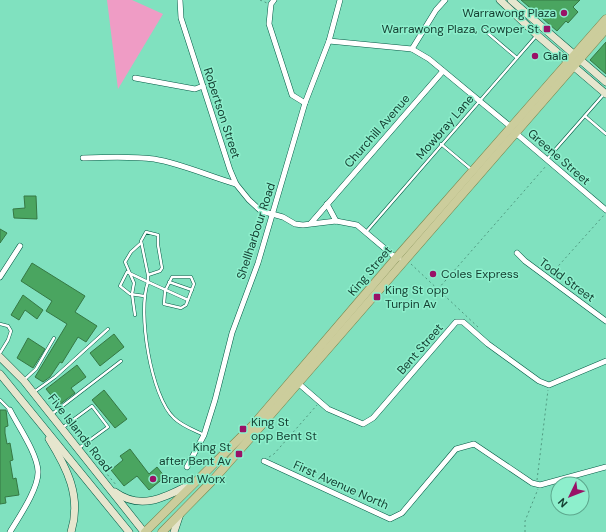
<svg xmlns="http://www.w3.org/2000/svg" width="606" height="532" font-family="'DM Sans',sans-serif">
  <rect width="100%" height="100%" fill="#80e1bf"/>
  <polygon fill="#ef9cc5" points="107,0 132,0 163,14 118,89"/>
  <g fill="#4aa560" stroke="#357844">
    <polygon points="521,0 580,0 573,7 578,12 568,23 566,21 557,31"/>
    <polygon points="606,42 606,74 590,60"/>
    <polygon points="24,196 36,196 37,219 14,218 13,209 25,208"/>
    <polygon points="0,229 7,233 0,243"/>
    <polygon points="32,263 85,296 75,312 97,326 86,342 78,337 62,363 60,362 50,377 43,382 35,377 67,324 46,311 52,301 21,281"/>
    <polygon points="23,295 43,310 37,319 25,310 19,320 11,315"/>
    <polygon points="114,334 124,347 100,366 90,353"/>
    <polygon points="28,338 45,349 33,368 17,358"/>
    <polygon points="77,365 86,377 71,388 75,393 59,405 46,389"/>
    <polygon points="104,390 127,419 115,428 92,400"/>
    <polygon points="0,410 6,410 8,426 5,427 5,433 7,444 10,443 13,460 10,461 13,479 16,478 19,495 5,497 6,503 0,504"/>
    <polygon points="130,449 149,474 157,467 165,477 149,490 137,476 124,486 111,470 123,460 120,456"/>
  </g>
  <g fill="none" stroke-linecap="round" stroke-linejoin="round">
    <g stroke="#005a44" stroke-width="3.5">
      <g id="service">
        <polyline points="483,29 517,58"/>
        <polyline points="585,116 606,134"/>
        <polyline points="441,144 472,170"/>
        <polyline points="547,159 604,94"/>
        <polyline points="366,232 537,35"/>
        <polygon points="172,277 191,277 194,284 186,305 181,308 164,304 165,291"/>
        <polyline points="169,282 192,290"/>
        <polyline points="144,296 130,294 120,286 127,272 148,282 148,275 141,241 146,232 158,235 158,245 162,268 160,271 148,275"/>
        <path d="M188 300 148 282C137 311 151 397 174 418 182 426 194 430 204 435"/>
        <polyline points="135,315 132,294 134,283 125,262 131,252 141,243"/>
        <polyline points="0,324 8,326 11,331 8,340 0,353"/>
        <polyline points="24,380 36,369 54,338"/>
        <polyline points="34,392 55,377 108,329"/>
        <polyline points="0,400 10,410"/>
        <polyline points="52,414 121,361"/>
        <polyline points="62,428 92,406 108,427 79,448"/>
      </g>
    </g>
    <g stroke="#005a44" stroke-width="6">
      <g id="minor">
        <polyline points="180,0 181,18 230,170 236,184 249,200 261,211 283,217 295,224 303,225 336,221 357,225 396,258 399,258"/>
        <polyline points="274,0 271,4 269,24 292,95 305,103"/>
        <polyline points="329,41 412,49 429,59 511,127"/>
        <polyline points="412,49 436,10 445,0"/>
        <polyline points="135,78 195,89 203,86"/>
        <polyline points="514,133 518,135 606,210"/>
        <path d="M83 158C107 157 131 156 154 159 183 164 208 176 236 184"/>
        <polyline points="327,204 336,221"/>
        <polyline points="311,223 443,71"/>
        <polyline points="517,253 525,261 606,321"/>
        <polyline points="0,277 20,246"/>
        <polyline points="298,383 328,409 363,424 373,418 456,322 463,322 488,344 539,381 549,385 606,361"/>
        <path d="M10 410C18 426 37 453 38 471 39 488 19 517 10 532"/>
        <polyline points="264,461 390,519 402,513 456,449 474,444 532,483 540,485 606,467"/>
        <polyline points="187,467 204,435 215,400 232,333 258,263 305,103 329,41 340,0"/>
      </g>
    </g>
    <g stroke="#005a44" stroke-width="8">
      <g id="secondary">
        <polyline points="500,0 537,35 606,94"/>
        <polyline points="511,0 606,82"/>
        <polyline points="0,357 24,381 144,532"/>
        <polyline points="0,374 129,532"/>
        <path d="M49 439C67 468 82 497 71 532"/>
        <path d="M115 492C141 511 166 497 191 484"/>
        <polyline points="174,532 180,514"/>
      </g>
    </g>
    <g stroke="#76854c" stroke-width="9">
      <g id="primary">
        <polyline points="145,532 254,424 396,258 606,19"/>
        <polyline points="162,532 214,479 260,427 606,29"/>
      </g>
    </g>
    <g stroke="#509980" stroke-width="1" stroke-dasharray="2 3" stroke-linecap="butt">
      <polyline points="260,0 267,3"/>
      <polyline points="411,264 479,328 478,329"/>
      <polyline points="552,273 605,214"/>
      <polyline points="438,289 546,166"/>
      <polyline points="269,457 274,454 317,405"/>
      <polyline points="101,467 117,486"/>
      <polyline points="537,480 548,390"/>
      <polyline points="525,532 525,521 538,489"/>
    </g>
    <use href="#service" stroke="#fff" stroke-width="2.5"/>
    <use href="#minor" stroke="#fff" stroke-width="5"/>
    <use href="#secondary" stroke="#e6e6ce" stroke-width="7"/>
    <use href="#primary" stroke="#cccd9c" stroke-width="8"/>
  </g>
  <g fill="#991267" stroke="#8defcc" stroke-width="1.5">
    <circle cx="564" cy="13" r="4"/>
    <rect x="543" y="25" width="8" height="8" rx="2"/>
    <circle cx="535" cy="56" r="4"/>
    <circle cx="433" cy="274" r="4"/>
    <rect x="373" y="293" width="8" height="8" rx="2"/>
    <rect x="239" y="425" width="8" height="8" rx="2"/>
    <rect x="235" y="450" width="8" height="8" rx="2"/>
    <circle cx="153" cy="479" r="4"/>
  </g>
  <g text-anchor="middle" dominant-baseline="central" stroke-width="3" stroke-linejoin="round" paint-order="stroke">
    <g font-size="12" fill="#143e31" stroke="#8defcc" text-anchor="start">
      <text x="556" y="13" text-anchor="end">Warrawong Plaza</text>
      <text x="539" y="29" text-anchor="end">Warrawong Plaza, Cowper St</text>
      <text x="543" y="56">Gala</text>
      <text x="441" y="274">Coles Express</text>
      <text x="385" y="290">King St opp<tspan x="385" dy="14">Turpin Av</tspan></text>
      <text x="251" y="422">King St<tspan x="251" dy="14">opp Bent St</tspan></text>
      <text x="231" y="447" text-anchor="end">King St<tspan x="231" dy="14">after Bent Av</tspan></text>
      <text x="161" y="479">Brand Worx</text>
    </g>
    <g font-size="12" fill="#143e31" stroke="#8defcc">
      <text transform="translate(222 113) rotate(72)">Robertson Street</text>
      <text transform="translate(445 127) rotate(-49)">Mowbray Lane</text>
      <text transform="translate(377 131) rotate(-49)">Churchill Avenue</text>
      <text transform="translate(559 157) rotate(41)">Greene Street</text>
      <text transform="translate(256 231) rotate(-72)">Shellharbour Road</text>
      <text transform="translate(370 271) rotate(-50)">King Street</text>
      <text transform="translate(567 280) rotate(36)">Todd Street</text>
      <text transform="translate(420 349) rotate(-49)">Bent Street</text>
      <text transform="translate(80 433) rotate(52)">Five Islands Road</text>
      <text transform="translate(341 485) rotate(24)">First Avenue North</text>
    </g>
  </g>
  <g transform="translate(570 496) rotate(227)"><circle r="19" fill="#8defcc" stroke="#5da88e"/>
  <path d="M0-3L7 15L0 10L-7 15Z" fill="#991267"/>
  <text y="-6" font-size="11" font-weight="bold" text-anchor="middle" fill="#143e31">N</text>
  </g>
</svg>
